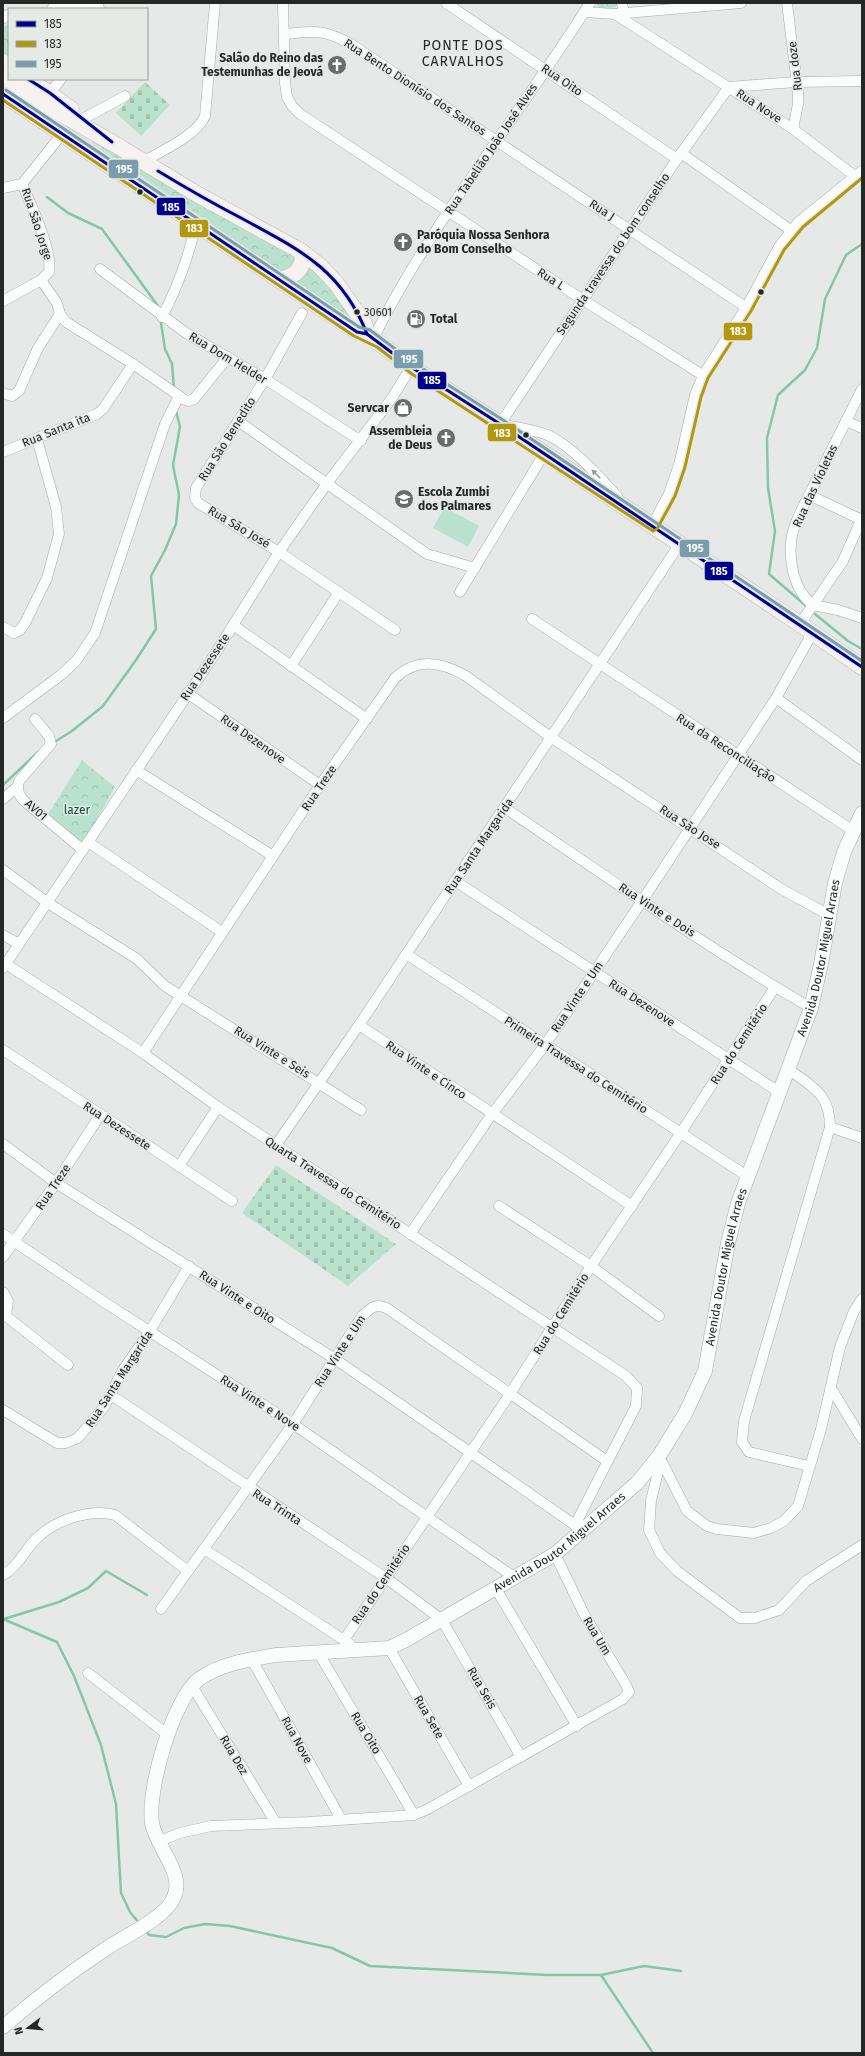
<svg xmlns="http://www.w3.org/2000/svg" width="865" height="2056" font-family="'Fira Sans',sans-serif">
  <defs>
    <pattern id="cemetery-stones" width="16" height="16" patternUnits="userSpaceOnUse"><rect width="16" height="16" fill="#b9e2ce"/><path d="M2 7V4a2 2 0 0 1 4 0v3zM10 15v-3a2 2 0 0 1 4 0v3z" fill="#9fc2b1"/></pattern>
    <pattern id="park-crowns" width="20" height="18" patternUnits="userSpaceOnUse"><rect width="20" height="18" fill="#b9e2ce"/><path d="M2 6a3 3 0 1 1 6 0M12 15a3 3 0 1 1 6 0" fill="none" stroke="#9fc2b1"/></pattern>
  </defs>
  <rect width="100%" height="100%" fill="#e7e9e8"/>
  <g fill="url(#cemetery-stones)">
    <polygon points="145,82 170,105 141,136 116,113"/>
    <polygon points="276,1165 396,1244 348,1286 242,1213"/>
  </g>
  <g fill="url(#park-crowns)">
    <polygon points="596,3 619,3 616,7 600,10"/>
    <polygon points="9,25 9,61 3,57 3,26"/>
    <polygon points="90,136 293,253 298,263 283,272 93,143"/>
    <path d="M310 260 362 328 291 283C304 280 308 274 310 260Z"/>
    <polygon points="82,760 115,787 82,846 47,816"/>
  </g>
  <polygon fill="#b9e2ce" points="444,507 479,526 468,547 433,528"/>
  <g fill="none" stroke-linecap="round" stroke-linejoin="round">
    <g stroke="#83c7a9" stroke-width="2.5">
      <polyline points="47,197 68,213 102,229 158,306"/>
      <polyline points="161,323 165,349 172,364 174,389"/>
      <polyline points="805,605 769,574 775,531 768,488 767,438 778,395 805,370 817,348 825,299 846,255 862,244"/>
      <polyline points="815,614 848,641 862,649"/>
      <polyline points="53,743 72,731 103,706 136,660 156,629 151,576 165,550 176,524 179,495 173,465 180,427 176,411"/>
      <polyline points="3,785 38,752"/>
      <polyline points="3,1619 57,1642 74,1676 101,1745 116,1804 121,1893 130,1912 140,1924"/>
      <polyline points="4,1619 59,1602 88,1588 106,1571 147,1595"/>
      <polyline points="146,1931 149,1935 166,1937 184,1928 205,1924 230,1926 332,1948 370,1966 547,1975 601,1975 644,1966 681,1971"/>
      <polyline points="601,1975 653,2053"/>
    </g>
    <g stroke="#a8aaa9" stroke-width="11">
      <g id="minor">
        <polyline points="98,3 99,9"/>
        <polyline points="283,3 285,83 287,97 292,106 300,114 583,300 704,376"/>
        <polyline points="446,3 677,159"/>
        <polyline points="622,3 624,14"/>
        <polyline points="787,3 798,93 798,104 793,129"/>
        <polyline points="584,12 615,14 793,129 856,177"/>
        <polyline points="615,14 741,3"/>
        <path d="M285 34C316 31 323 29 351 44L747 308"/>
        <polyline points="729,87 796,82 862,81"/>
        <polyline points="50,93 61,79"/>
        <polyline points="83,119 125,96"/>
        <polyline points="681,153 792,231"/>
        <path d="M144 161C163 150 196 136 205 116L215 3"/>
        <polyline points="3,188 22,184"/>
        <polyline points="100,269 186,333 265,379 361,441"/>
        <polyline points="41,280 57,303 60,314 66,322 133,364 185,400 189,401 194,399 228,357"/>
        <path d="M3 301 41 280 49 272C53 252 31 204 22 184L62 134"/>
        <polyline points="302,313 265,379 196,488 195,498 198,503 279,552 395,630"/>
        <path d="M162 317C178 286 189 257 196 223"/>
        <path d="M373 339C433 219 519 116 590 3"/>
        <polyline points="3,393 12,396 19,391 38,348 60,314"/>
        <polyline points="238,421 427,554 475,568"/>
        <polyline points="846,421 862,428"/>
        <polyline points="3,452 97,414 103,409 133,364"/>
        <polyline points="809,495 862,520"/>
        <path d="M617 496C599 477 568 441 542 433 529 429 514 427 500 424L677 159 729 87"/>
        <path d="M861 520 843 561 813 605C793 590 788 559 792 535 796 517 806 502 814 485 830 453 846 421 862 389"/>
        <polyline points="460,592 544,454"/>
        <polyline points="532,619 852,830"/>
        <polyline points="800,624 813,605 838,610 862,618"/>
        <polyline points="233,625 367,719"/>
        <polyline points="3,627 14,633 20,630 25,623 47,578 59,534 56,507 37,439"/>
        <polyline points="291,666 339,592"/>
        <polyline points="187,693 320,785"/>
        <polyline points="776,698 862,760"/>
        <polyline points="3,718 61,675 76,661 95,633 165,424 179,396"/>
        <path d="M35 719 49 736 51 744 19 781C17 789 18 794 23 800L83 850"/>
        <polyline points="136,770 273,856"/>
        <polyline points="3,799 17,787"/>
        <path d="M505 808C606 876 706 947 811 1008"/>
        <polyline points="88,842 222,932"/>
        <polyline points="3,870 48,903 137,959 165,986 361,1110"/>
        <polyline points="455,881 779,1092"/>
        <polyline points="3,935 19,944"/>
        <polyline points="406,954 747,1176"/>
        <polyline points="6,964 143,1053 218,1107 626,1376 637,1388 636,1406 575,1525"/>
        <polyline points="3,968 215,654 279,552 328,482 392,398 411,367"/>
        <polyline points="359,1025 632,1206"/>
        <polyline points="3,1050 232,1201"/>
        <path d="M143 1053 320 785 395 678C417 657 442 662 466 676L552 738 783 890 829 915"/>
        <path d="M788 1069C813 1087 830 1094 830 1127L744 1421 742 1442 749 1452 809 1466"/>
        <polyline points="830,1127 862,1138"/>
        <polyline points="3,1144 56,1183 335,1359 575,1525 581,1525"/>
        <polyline points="276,1145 359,1025 679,545"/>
        <polyline points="179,1166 218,1107"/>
        <polyline points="499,1206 591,1266 659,1316"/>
        <polyline points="3,1234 101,1300 293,1424 514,1577"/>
        <polyline points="410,1234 492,1114 545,1045 642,901 776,698 813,632"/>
        <polyline points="3,1257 56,1183 100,1115"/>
        <polyline points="3,1292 8,1301 6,1316 68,1365"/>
        <polyline points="831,1388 862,1439"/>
        <polyline points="111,1395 386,1578 442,1620 521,1757"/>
        <polyline points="3,1410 57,1443 66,1443 78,1438 104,1407 123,1370 150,1331 189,1266"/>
        <polyline points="659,1456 687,1511 707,1526 717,1529 754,1533 771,1528 784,1521 798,1506 821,1429 840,1347 854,1311 862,1299"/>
        <polyline points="661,1459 651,1501 649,1530 660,1553 677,1571 740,1618 755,1618 779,1610 806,1581 862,1545"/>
        <polyline points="204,1549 350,1644"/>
        <path d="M3 1575C19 1566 25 1549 38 1537 56 1520 91 1508 115 1515L188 1571"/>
        <polyline points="496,1589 577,1726"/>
        <path d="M161 1609 293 1424 362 1316C371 1308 376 1302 388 1309L607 1461"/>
        <polyline points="344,1640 510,1394 591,1266 680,1134 775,987"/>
        <polyline points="389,1648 469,1786"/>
        <polyline points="318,1652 414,1815"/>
        <polyline points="252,1660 341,1819"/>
        <polyline points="88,1673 168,1735"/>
        <polyline points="192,1686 276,1823"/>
        <polyline points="157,1842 180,1833 211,1826 309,1822 414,1815 428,1809 623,1699 629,1692 626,1685 584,1614 555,1554"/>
      </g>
    </g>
    <g stroke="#a8aaa9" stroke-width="13">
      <g id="tertiary">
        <polyline points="53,9 90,3"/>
        <polyline points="3,17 9,16"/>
        <polyline points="653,526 670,494 680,465 696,395 704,376 747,308 780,247 799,223 862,172"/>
      </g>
    </g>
    <g stroke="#a8aaa9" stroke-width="15">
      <g id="secondary">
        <path id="s1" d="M3 2027C35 1999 68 1974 104 1950 124 1936 160 1921 172 1901 188 1875 156 1848 152 1823 147 1790 173 1699 199 1679 219 1664 251 1659 276 1655L389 1648 406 1640 555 1554 637 1483 659 1456 685 1414 705 1371 728 1243 738 1203 811 1008 821 964 835 883 844 852 862 813"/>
      </g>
    </g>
    <g stroke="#bfbab8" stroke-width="17">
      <g id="primary">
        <polyline points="3,62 9,66"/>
        <polyline points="3,77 40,104"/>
        <polyline points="28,79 71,109"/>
        <polyline points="3,94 357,332 367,334 411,367 500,424 800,624 862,667"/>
        <polyline points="32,97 116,145 195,193 302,252 320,266 336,283 364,323 367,334"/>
        <path d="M279 280C295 276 305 269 302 252"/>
      </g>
    </g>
    <use href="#minor" stroke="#fbfcfc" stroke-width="10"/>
    <use href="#tertiary" stroke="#fbfcfc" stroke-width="12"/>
    <use href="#secondary" stroke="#fbfcfc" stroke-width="14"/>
    <use href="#primary" stroke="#f5f2f0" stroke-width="16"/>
    <g stroke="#e6eae7" stroke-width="6">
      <g id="bus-1">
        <polyline points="28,79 50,93 112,142"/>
        <polyline points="3,94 357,332 367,334 411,367 500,424 862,667"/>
        <path d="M158 171C186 188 214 204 243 219 300 250 342 270 367 334"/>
      </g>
    </g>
    <g stroke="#e6eae7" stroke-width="6">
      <polyline id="bus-2" points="3,100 354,336 377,347 412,374 653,531 657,529 675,496 685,467 701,397 708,378 751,311 784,250 803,227 862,178"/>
    </g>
    <g stroke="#e6eae7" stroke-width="6">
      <polyline id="bus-3" points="6,90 359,327 370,330 414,363 503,420 862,661"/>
    </g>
    <use href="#bus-1" stroke="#00008b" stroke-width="3"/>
    <use href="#bus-2" stroke="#b3970e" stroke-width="3"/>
    <use href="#bus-3" stroke="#7a9dae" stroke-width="3"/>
  </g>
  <defs><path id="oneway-solid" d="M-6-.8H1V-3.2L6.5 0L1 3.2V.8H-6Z"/></defs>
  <use fill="#9b9c9c" href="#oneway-solid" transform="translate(596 474) rotate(-135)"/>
  <defs>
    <g id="church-disc" transform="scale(1)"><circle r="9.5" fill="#6a6b6b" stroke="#e6eae7"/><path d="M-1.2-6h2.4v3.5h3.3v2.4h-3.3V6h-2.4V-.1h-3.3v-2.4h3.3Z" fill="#fff"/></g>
    <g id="fuel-disc" transform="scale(1)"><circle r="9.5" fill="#6a6b6b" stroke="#e6eae7"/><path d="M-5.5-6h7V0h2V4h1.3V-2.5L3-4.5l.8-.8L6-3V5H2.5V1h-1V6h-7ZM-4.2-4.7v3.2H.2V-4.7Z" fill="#fff"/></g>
    <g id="shop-disc" transform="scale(1)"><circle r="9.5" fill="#6a6b6b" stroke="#e6eae7"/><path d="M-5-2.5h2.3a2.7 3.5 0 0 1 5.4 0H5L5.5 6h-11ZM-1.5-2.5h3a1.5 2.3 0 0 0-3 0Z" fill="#fff"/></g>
    <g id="school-disc" transform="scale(1)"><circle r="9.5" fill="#6a6b6b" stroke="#e6eae7"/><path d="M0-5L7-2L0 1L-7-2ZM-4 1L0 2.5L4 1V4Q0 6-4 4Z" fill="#fff"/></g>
  </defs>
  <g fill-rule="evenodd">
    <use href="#church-disc" x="337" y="65"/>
    <use href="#church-disc" x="403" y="242"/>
    <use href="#fuel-disc" x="416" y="319"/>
    <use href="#shop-disc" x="403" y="408"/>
    <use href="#church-disc" x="446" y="438"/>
    <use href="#school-disc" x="404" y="499"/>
  </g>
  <g fill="#262727" stroke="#e6eae7" stroke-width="1.5">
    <circle cx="140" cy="192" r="3.5"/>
    <circle cx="761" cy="292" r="3.5"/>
    <circle cx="357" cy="312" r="3.5"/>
    <circle cx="526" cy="435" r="3.5"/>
  </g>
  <g text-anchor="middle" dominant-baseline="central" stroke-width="3" stroke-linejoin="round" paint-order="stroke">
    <g font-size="11" fill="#262727" stroke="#e6eae7" text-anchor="start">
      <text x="364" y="312">30601</text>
    </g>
    <g font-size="12" font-weight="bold" fill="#262727" stroke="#e6eae7" text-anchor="end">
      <text x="323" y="58">Salão do Reino das<tspan x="323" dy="14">Testemunhas de Jeová</tspan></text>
      <text x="417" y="235" text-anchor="start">Paróquia Nossa Senhora<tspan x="417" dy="14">do Bom Conselho</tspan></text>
      <text x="430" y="319" text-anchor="start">Total</text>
      <text x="389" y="408">Servcar</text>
      <text x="432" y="431">Assembleia<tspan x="432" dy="14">de Deus</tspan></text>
      <text x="418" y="492" text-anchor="start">Escola Zumbi<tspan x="418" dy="14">dos Palmares</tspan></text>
    </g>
    <g font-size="12" fill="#262727" stroke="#e6eae7">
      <text transform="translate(795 66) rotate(-97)">Rua doze</text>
      <text transform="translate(562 80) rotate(34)">Rua Oito</text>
      <text transform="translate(415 87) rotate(33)">Rua Bento Dionísio dos Santos</text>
      <text transform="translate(759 106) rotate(33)">Rua Nove</text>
      <text transform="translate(491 149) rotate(-56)">Rua Tabelião João José Alves</text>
      <text transform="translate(602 210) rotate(33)">Rua J</text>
      <text transform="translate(37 224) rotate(72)">Rua São Jorge</text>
      <text transform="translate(613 254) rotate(-56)">Segunda travessa do bom conselho</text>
      <text transform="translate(551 279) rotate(33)">Rua L</text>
      <text transform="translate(228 358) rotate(31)">Rua Dom Helder</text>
      <text transform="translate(56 430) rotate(-22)">Rua Santa ita</text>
      <text transform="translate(227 439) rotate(-58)">Rua São Benedito</text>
      <text transform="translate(815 486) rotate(-65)">Rua das Violetas</text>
      <text transform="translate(239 527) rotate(31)">Rua São José</text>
      <text transform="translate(205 667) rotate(-56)">Rua Dezessete</text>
      <text transform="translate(253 739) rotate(35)">Rua Dezenove</text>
      <text transform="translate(726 748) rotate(33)">Rua da Reconciliação</text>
      <text transform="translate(319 788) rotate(-56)">Rua Treze</text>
      <text transform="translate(36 810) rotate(41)">AV01</text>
      <text transform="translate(690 827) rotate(33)">Rua São Jose</text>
      <text transform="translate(479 846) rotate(-56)">Rua Santa Margarida</text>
      <text transform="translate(657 910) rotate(33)">Rua Vinte e Dois</text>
      <text stroke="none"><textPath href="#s1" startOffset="1506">Avenida Doutor Miguel Arraes</textPath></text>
      <text transform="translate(577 997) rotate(-56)">Rua Vinte e Um</text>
      <text transform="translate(642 1003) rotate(33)">Rua Dezenove</text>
      <text transform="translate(739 1044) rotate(-57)">Rua do Cemitério</text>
      <text transform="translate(272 1052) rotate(32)">Rua Vinte e Seis</text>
      <text transform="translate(576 1065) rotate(33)">Primeira Travessa do Cemitério</text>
      <text transform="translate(426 1070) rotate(34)">Rua Vinte e Cinco</text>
      <text transform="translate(117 1126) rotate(33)">Rua Dezessete</text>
      <text transform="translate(333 1183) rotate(33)">Quarta Travessa do Cemitério</text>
      <text transform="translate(53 1187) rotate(-56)">Rua Treze</text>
      <text stroke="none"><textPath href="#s1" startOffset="1182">Avenida Doutor Miguel Arraes</textPath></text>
      <text transform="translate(237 1297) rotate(33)">Rua Vinte e Oito</text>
      <text transform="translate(561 1314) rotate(-58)">Rua do Cemitério</text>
      <text transform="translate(340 1351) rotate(-57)">Rua Vinte e Um</text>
      <text transform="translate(119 1379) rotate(-57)">Rua Santa Margarida</text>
      <text transform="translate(260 1403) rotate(33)">Rua Vinte e Nove</text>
      <text transform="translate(277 1507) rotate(33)">Rua Trinta</text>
      <text stroke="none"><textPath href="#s1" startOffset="846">Avenida Doutor Miguel Arraes</textPath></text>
      <text transform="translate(381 1584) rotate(-56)">Rua do Cemitério</text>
      <text transform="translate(597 1636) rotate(59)">Rua Um</text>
      <text transform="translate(482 1688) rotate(60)">Rua Seis</text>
      <text transform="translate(429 1717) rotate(60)">Rua Sete</text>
      <text transform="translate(366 1733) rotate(59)">Rua Oito</text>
      <text transform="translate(297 1740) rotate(61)">Rua Nove</text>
      <text transform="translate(234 1755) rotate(59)">Rua Dez</text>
    </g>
    <g font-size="12" fill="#035539" stroke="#e6eae7">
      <text x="77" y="810">lazer</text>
    </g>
    <g font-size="14" letter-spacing="1" fill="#262727" stroke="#e6eae7">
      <text x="463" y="45">PONTE DOS<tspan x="463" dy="16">CARVALHOS</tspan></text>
    </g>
  </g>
  <g stroke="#e6eae7" stroke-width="1.5">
    <rect x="108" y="159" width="31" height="20" rx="4" fill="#7a9dae"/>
    <rect x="156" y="197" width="30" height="19" rx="4" fill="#00008b"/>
    <rect x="179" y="219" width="30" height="19" rx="4" fill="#b3970e"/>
    <rect x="723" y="322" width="30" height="19" rx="4" fill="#b3970e"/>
    <rect x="393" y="349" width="31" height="20" rx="4" fill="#7a9dae"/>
    <rect x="417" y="371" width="30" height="19" rx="4" fill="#00008b"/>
    <rect x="487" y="423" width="30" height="19" rx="4" fill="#b3970e"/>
    <rect x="679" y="539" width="31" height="19" rx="4" fill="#7a9dae"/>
    <rect x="704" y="561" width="30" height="20" rx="4" fill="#00008b"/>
  </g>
  <g font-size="11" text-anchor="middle" font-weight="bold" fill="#fff">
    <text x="124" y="173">195</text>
    <text x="171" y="211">185</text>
    <text x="194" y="232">183</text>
    <text x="738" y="335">183</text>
    <text x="409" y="363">195</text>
    <text x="432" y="384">185</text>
    <text x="502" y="437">183</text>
    <text x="695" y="552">195</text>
    <text x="719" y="575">185</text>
  </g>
  <rect width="865" height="2056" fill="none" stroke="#262727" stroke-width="8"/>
  <rect x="8" y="8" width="140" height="72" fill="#e6eae7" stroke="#999c9a"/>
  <rect x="16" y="21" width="20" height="6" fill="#00008b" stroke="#999c9a"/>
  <text x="44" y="28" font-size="12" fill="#262727">185</text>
  <rect x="16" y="41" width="20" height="6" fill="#b3970e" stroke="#999c9a"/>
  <text x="44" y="48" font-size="12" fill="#262727">183</text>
  <rect x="16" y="61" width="20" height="6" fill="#7a9dae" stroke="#999c9a"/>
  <text x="44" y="68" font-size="12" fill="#262727">195</text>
  <g transform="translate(28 2028) rotate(254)" stroke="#e6eae7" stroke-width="3" paint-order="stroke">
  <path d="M0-3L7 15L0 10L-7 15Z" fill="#262727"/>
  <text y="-6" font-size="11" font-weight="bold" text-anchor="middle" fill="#262727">N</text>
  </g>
</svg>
